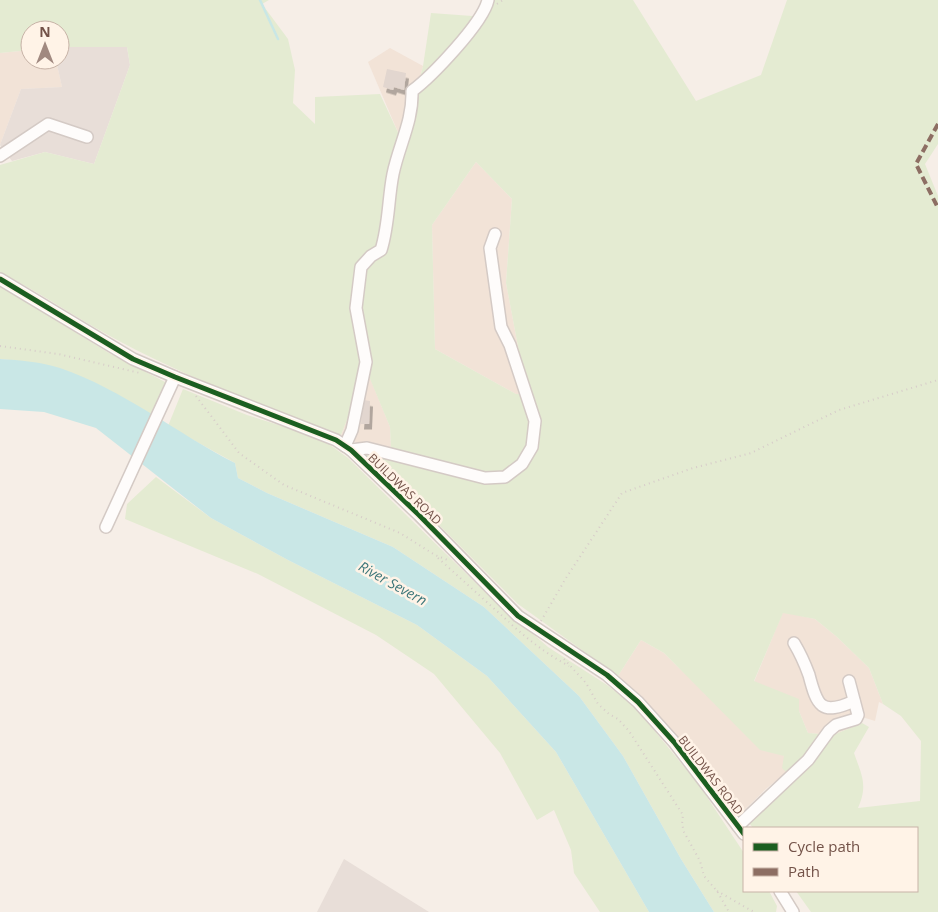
<svg xmlns="http://www.w3.org/2000/svg" width="938" height="912" font-family="'Open Sans',sans-serif">
  <defs>
    <filter id="shadow"><feDropShadow dx="3" dy="5.5" stdDeviation="0" flood-color="#0004"/></filter>
  </defs>
  <rect width="100%" height="100%" fill="#f6eee7"/>
  <g fill="#f2e3d7">
    <polygon points="390,48 423,66 403,144 368,62"/>
    <polygon points="30,50 30,60 56,60 62,87 21,89 0,145 0,53"/>
    <polygon points="476,162 512,199 506,283 527,394 516,394 435,349 432,225"/>
    <polygon points="363,361 390,427 391,449 359,444 341,435 357,394"/>
    <polygon points="783,612 815,619 837,637 869,668 883,704 879,702 875,721 862,717 862,723 833,735 808,733 799,711 754,682"/>
    <polygon points="641,640 664,653 679,668 784,756 787,772 767,788 738,816 650,706 618,676"/>
  </g>
  <g fill="#e8ded8">
    <polygon points="60,47 127,47 130,65 94,164 45,152 12,161 0,145 21,89 62,87 56,60 60,60"/>
    <polygon points="344,859 429,912 317,912"/>
  </g>
  <g fill="#e4ebd2" fill-rule="evenodd">
    <path d="M0 0H269L262 4 288 39 295 70 293 103 315 124V97L380 94 403 143 423 66 431 13 486 17 493 0H633L696 101 761 75 787 0H938V144L925 164 938 196V912H811L796 891H917V828H753L749 823 787 773 782 768 784 756 760 750 664 653 641 640 618 676 518 604 416 502 362 453 391 449 390 427 363 362 357 394 341 435C266 407 190 379 119 341 79 320 41 293 0 272V165L45 152 94 164 130 65 127 47H60V30H30V50L0 53ZM476 162 512 199 506 283 527 394H516L435 349 432 225ZM783 613 815 619 837 637 869 668 883 704 901 716 921 741 920 801 858 808C868 785 862 776 854 753L869 727 862 723 833 735 808 733 799 711V699L754 681Z"/>
    <path d="M0 286 109 353 167 383 153 417C97 383 67 365 0 359Z"/>
    <polygon points="183,389 247,415 310,435 326,442 348,458 487,594 548,647 607,685 635,707 699,785 744,853 744,891 769,891 777,906 776,912 714,912 681,859 623,756 579,696 484,607 393,547 267,493 238,478 235,463 168,426"/>
    <polygon points="156,477 211,518 288,560 417,625 487,676 556,752 649,912 600,912 574,873 571,850 554,810 537,820 500,753 434,674 376,635 258,574 125,519 127,504"/>
  </g>
  <path fill="#c9e7e6" d="M0 359C20 360 41 362 60 368 122 389 178 434 235 463L238 478 267 493 393 547 484 607 579 696 623 756 681 859 714 912H649L556 752 487 676 417 625 288 560 211 518 96 428 44 412 0 409Z"/>
  <g fill="none" stroke-linecap="round" stroke-linejoin="round">
    <polyline stroke="#c9e7e6" stroke-width="2.5" points="260,0 278,39"/>
  </g>
  <g fill="#e2d6cf" filter="url(#shadow)">
    <polygon points="387,69 406,73 404,90 394,87 393,90 383,87"/>
    <polygon points="363,400 370,401 369,424 361,424"/>
  </g>
  <g fill="none" stroke-linecap="round" stroke-linejoin="round">
    <g stroke="#d4cac5" stroke-width="14">
      <g id="minor">
        <polyline points="0,156 48,124 87,137"/>
        <polyline points="0,279 133,359 175,377 336,440 351,450 419,515 518,616 607,675 638,702 674,742 744,834"/>
        <path d="M345 446 352 430 366 362 356 308 361 267 371 256 381 250C389 225 388 199 393 174 399 145 413 121 412 91 431 77 483 23 488 0"/>
        <polyline points="351,450 367,448 485,478 505,477 522,464 532,447 535,421 510,345 501,327 490,248 495,234"/>
        <polyline points="106,527 175,377"/>
        <path d="M794 643C800 653 805 664 809 675 817 706 821 716 854 701"/>
        <polyline points="738,826 808,760 829,731 836,725 856,719 858,715 849,681"/>
        <polyline points="780,891 793,912"/>
      </g>
    </g>
    <g stroke="#d7ccc9" stroke-width="2" stroke-dasharray="1 4" stroke-linecap="butt">
      <polyline points="497,4 503,0"/>
      <polyline points="0,346 58,354 140,373"/>
      <polyline points="196,396 239,453 284,485 400,533 435,555 450,561"/>
      <polyline points="438,558 509,622"/>
      <polyline points="541,621 566,578 622,493 693,468 751,453 839,410 938,380"/>
      <path d="M512 625C530 641 548 655 569 666"/>
      <polyline points="564,659 586,683 598,704 609,714 618,719 629,731 683,815 682,824 684,832 700,861 704,876 717,891 729,912"/>
      <polyline points="717,891 754,912"/>
    </g>
    <use href="#minor" stroke="#fefcfb" stroke-width="11"/>
    <polyline stroke="#8d6e63" stroke-width="4" stroke-dasharray="8 4" stroke-linecap="butt" points="938,124 916,164 938,208"/>
    <g stroke="#fff3e7" stroke-width="8">
      <polyline id="cycleway" points="0,279 133,359 175,377 336,440 351,450 419,515 518,616 607,675 638,702 674,742 744,834"/>
    </g>
    <use href="#cycleway" stroke="#1b5e20" stroke-width="5"/>
  </g>
  <g text-anchor="middle" dominant-baseline="central" stroke-width="5" stroke-linejoin="round" paint-order="stroke">
    <g font-size="12" fill="#735248" stroke="#fff3e7">
      <text transform="translate(405 489) rotate(44)">BUILDWAS ROAD</text>
      <text transform="translate(711 775) rotate(52)">BUILDWAS ROAD</text>
    </g>
    <g font-size="14" font-style="italic" fill="#3c7679" stroke="#fff3e7">
      <text transform="translate(393 583) rotate(29)">River Severn</text>
    </g>
  </g>
  <rect x="743" y="827" width="175" height="65" fill="#fff3e7" stroke="#c7b3a7"/>
  <rect x="753" y="843" width="25" height="8" fill="#1b5e20" stroke="#c7b3a7"/>
  <text x="788" y="852" font-size="15" fill="#735248">Cycle path</text>
  <rect x="753" y="868" width="25" height="8" fill="#8d6e63" stroke="#c7b3a7"/>
  <text x="788" y="877" font-size="15" fill="#735248">Path</text>
  <g transform="translate(45 45)"><circle r="24" fill="#fff3e7" stroke="#c7b3a7"/>
  <path d="M0-4L9 19L0 12L-9 19Z" fill="#a18980"/>
  <text y="-8" font-size="14" font-weight="bold" text-anchor="middle" fill="#735248">N</text>
  </g>
</svg>
